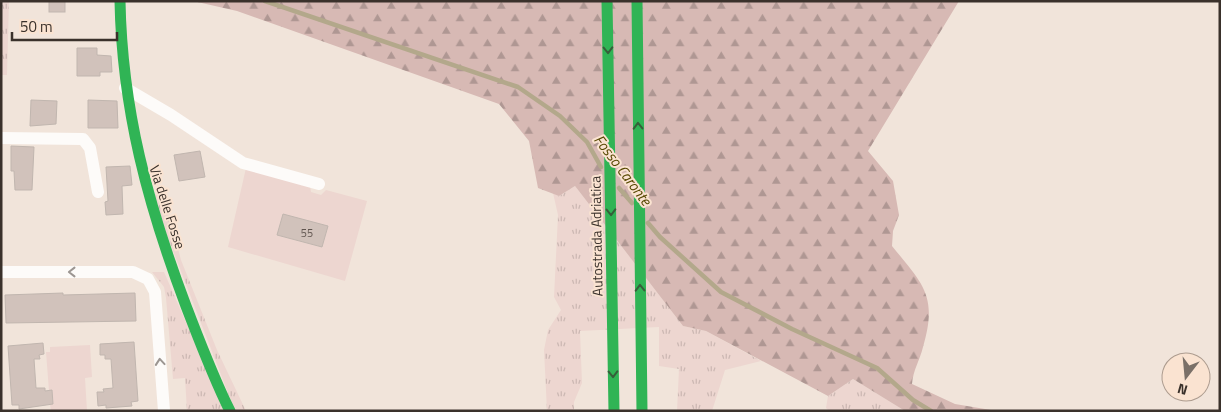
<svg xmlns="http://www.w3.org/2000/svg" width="1221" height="412" font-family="'Titillium Web',sans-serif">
  <defs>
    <pattern id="grass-tufts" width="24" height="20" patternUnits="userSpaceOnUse" patternTransform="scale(1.25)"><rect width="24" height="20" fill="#edd6d0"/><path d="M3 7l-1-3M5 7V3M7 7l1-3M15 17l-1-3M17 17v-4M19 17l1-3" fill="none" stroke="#ccb8b3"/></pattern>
    <pattern id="forest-firs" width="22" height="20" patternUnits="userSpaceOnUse" patternTransform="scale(1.25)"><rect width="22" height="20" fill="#d7b9b4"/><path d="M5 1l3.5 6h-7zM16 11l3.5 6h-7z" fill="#af9793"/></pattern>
  </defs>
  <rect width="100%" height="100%" fill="#f1e4da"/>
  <g fill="url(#grass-tufts)">
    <polygon points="1,1 9,1 7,75 1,75"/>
    <polygon points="575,186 683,326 706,331 761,361 725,370 712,411 677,411 679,369 659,366 659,327 580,331 582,383 574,402 574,411 547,411 544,350 548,330 561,310 554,297 558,215 553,193 559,196"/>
    <polygon points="164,193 181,260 217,350 246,411 235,411 151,194"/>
    <polygon points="152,272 164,272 225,411 187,411 185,378 173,379 166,298 164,287"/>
    <polygon points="853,379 905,411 829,411 826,408 828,396"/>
  </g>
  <path fill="url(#forest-firs)" d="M193 1H959L868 151 893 181 899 215 893 231 892 246C923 284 938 296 923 347 920 360 913 370 912 384L955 404 997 411H905L853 379 828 396 706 331 683 326 575 186 559 196 538 188 529 141 499 104 237 11Z"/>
  <g fill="#edd6d0" fill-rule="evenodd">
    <path d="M246 168 310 186 311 192 321 195 326 190 367 201 345 281 228 247ZM328 226 322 247 277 235Z"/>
    <polygon points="90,345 92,377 85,378 87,411 51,411 50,404 53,404 49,391 46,352 50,352 50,347"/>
  </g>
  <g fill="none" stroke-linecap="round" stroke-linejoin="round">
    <g stroke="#b3a88b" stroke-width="4.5">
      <polyline points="265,1 518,87 560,116 587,142 601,167"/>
      <polyline points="619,188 632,203"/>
      <polyline points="648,223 660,237 721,292 792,329 877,368 913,400 931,411"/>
    </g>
  </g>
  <g fill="#d1c2bb" stroke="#c1b6af">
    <rect x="49" y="1" width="16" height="11"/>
    <polygon points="77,48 97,48 97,55 111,56 112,72 100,72 100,76 77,76"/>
    <polygon points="31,100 57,101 56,124 30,126"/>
    <polygon points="88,100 117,101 118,128 88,128"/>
    <polygon points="11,146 34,147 32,190 15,190 14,171 11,171"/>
    <polygon points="200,151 205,177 179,181 174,155"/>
    <polygon points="130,166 132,185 122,186 123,214 106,215 105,202 108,201 106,167"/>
    <polygon points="283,214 328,226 322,247 277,235"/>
    <polygon points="63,293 63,295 135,293 136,321 6,323 5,295"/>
    <polygon points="134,342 138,401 131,402 132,406 106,408 106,405 98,406 97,392 104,392 103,389 113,388 111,359 105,359 105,355 100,355 100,344"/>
    <polygon points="43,343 44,354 39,355 40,359 34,359 36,388 45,388 45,391 52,390 53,404 19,409 19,405 12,405 8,346"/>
  </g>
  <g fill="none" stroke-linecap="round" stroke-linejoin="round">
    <g stroke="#fdfbf9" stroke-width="12">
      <polyline points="125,88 171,115 243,163 319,184"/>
      <polyline points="1,138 83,139 90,148 98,192"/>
      <polyline points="1,272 133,272 148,279 155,292 164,411"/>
    </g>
    <g stroke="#30b455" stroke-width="11">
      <path d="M120 1C122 110 148 205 186 306 200 342 213 377 230 411"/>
      <polyline points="607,1 614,411"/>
      <polyline points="637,1 642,411"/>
    </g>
  </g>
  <defs><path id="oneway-chevron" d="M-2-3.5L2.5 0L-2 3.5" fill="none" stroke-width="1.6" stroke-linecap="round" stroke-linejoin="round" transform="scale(1.25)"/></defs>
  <g stroke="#365f3a">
    <use href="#oneway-chevron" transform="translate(608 50) rotate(89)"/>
    <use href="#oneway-chevron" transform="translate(638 126) rotate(-91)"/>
    <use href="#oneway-chevron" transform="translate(611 212) rotate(89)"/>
    <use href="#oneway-chevron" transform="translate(640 288) rotate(-91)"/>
    <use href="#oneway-chevron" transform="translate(613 374) rotate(89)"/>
  </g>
  <g stroke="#9c9692">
    <use href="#oneway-chevron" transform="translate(72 272) rotate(180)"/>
    <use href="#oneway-chevron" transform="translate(160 362) rotate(-95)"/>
  </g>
  <g text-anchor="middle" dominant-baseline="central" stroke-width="4" stroke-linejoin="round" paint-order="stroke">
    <g font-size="11" fill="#60554f">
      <text x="307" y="233">55</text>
    </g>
    <g font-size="14" fill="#3a312b" stroke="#fae3d1">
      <text transform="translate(168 207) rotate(72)">Via delle Fosse</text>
      <text transform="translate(596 236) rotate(-91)">Autostrada Adriatica</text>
    </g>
    <g font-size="15" font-style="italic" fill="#564700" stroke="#fae3d1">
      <text transform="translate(623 170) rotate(53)">Fosso Caronte</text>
    </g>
  </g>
  <rect width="1221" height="412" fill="none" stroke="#3a312b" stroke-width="5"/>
  <g transform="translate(1186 377) rotate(196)"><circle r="24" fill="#fae3d1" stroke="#ad9c8f"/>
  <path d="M0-4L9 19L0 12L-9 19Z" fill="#7a7068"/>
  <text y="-8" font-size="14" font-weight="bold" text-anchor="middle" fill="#3a312b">N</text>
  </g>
  <path d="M12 32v8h105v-8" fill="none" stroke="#3a312b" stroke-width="2.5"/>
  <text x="20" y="32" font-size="15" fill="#3a312b" stroke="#fae3d1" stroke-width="4" paint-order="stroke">50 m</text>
</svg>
